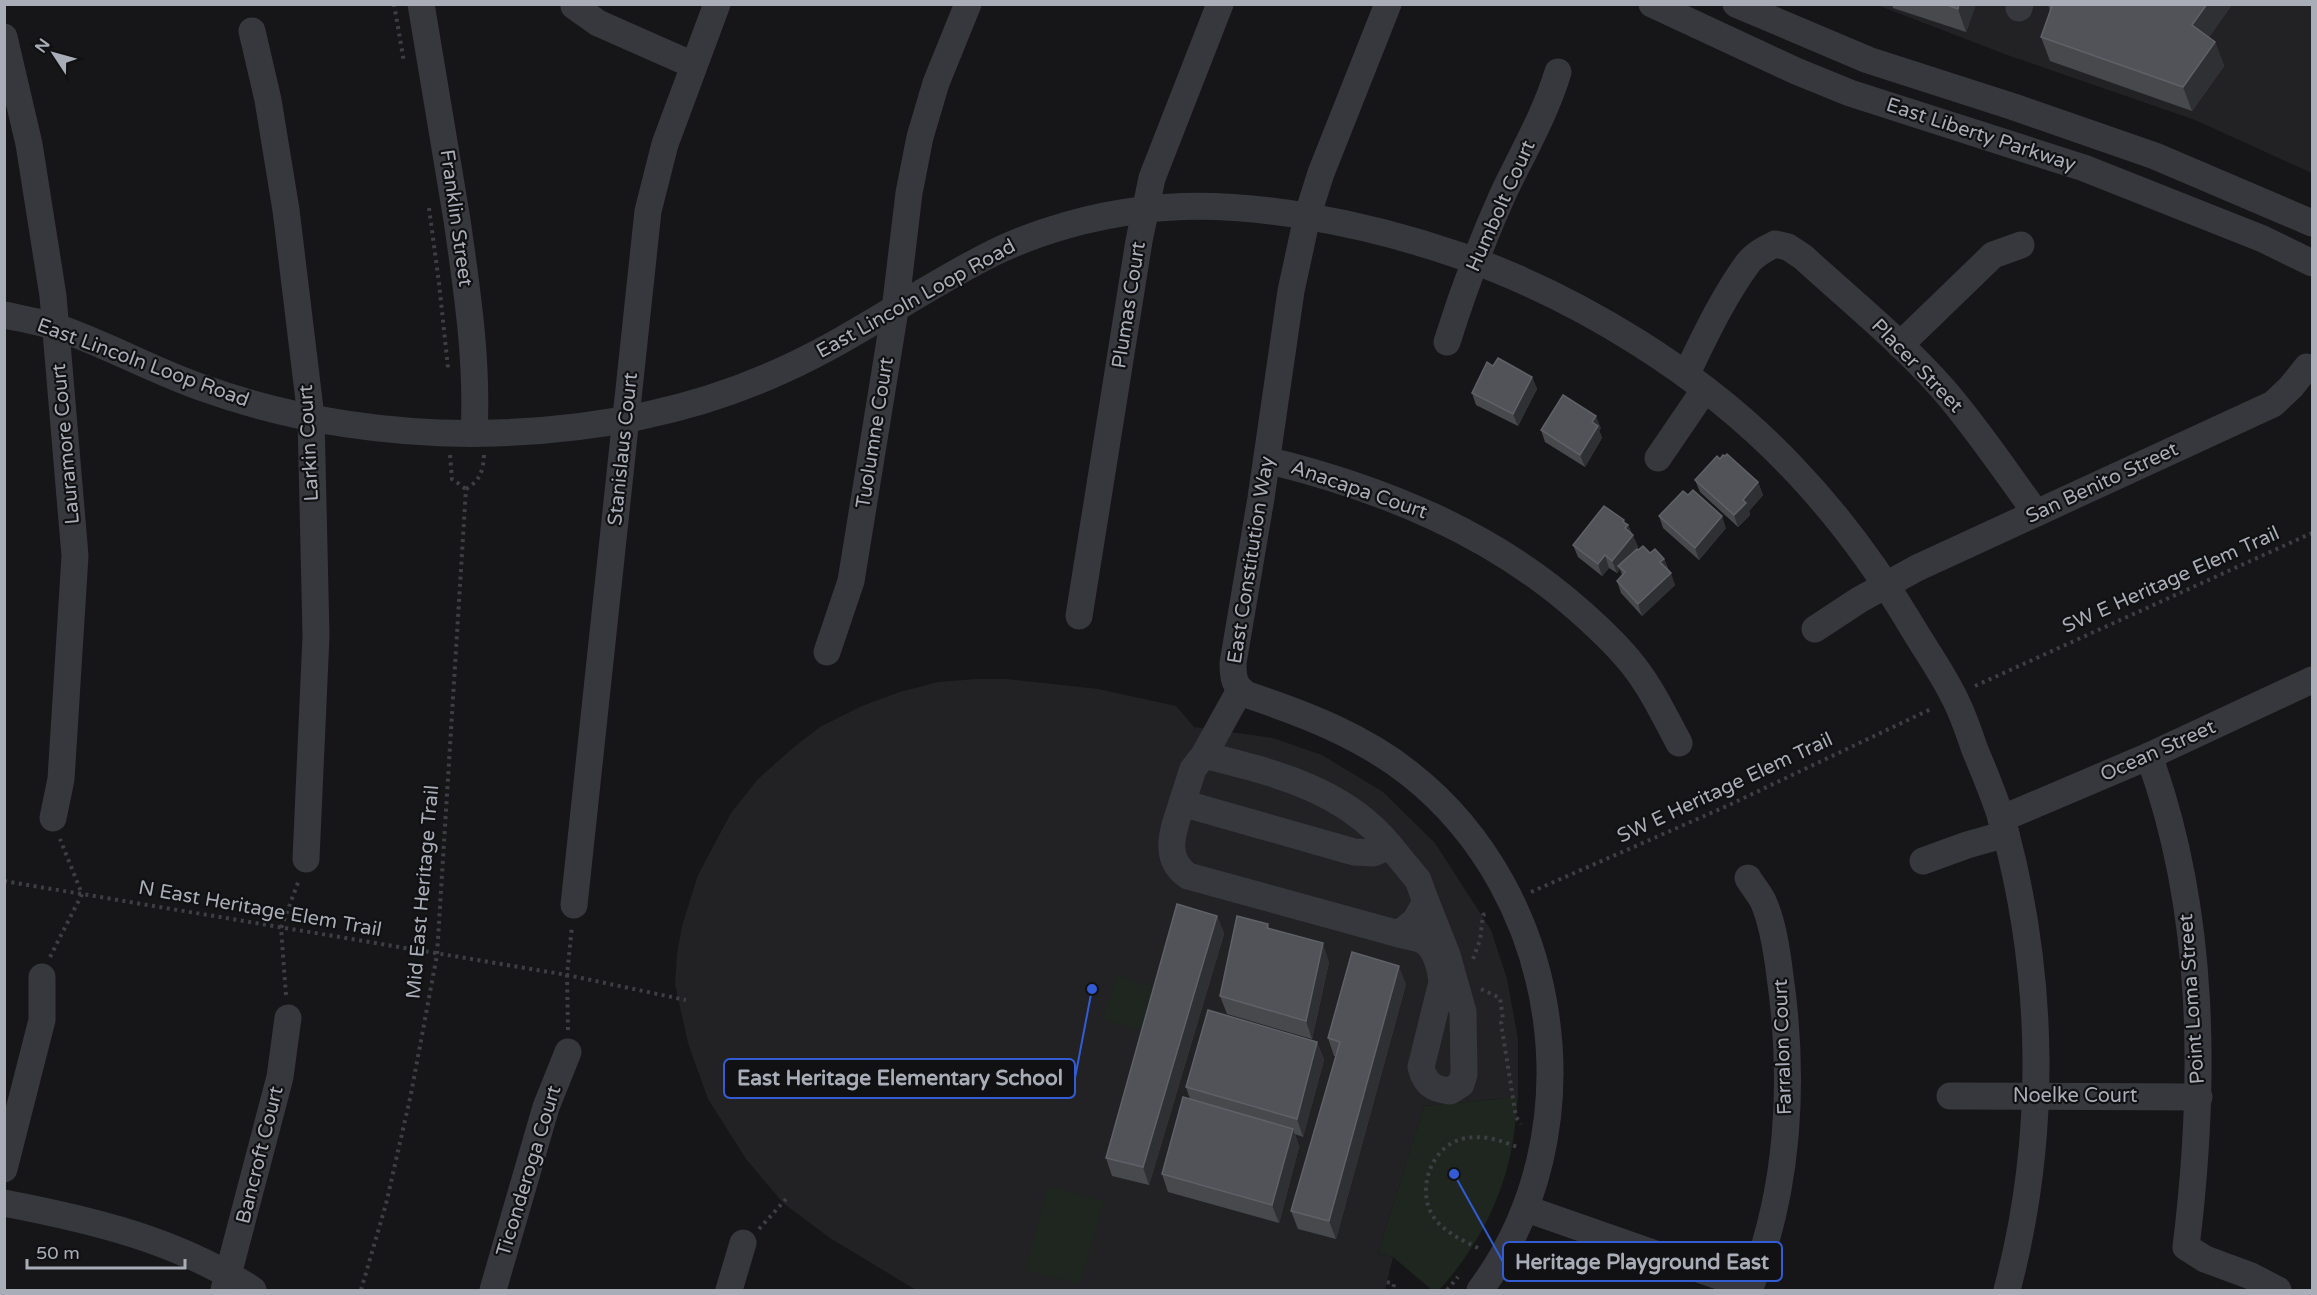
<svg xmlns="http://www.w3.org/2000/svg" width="2317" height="1295" font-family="'Varela Round',sans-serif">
  <rect width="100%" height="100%" fill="#161618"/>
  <g fill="#222225">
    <polygon points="1877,5 2312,5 2312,173 2195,120 2010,56"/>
    <polygon points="977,679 1007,679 1098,689 1176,706 1194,727 1273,738 1322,755 1383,792 1435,843 1491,930 1507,979 1518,1039 1518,1097 1424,1106 1378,1253 1393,1257 1385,1290 916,1290 830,1238 783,1203 746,1159 708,1099 688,1043 675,984 677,954 682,926 698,875 731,813 758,779 794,747 820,727 862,706 900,692 938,682"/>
  </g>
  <g fill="#1e261f">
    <polygon points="1117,975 1159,989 1148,1032 1103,1020"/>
    <path d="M1518 1097C1516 1115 1515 1134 1511 1152 1500 1204 1474 1252 1439 1290H1432L1393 1257 1378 1253 1424 1106Z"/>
    <polygon points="1048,1186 1104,1201 1080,1284 1025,1270"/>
  </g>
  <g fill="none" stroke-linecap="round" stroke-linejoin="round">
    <g stroke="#3d3f44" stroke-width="4" stroke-dasharray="3 4.5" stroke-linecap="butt">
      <polyline points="394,4 404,62"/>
      <polyline points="429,208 439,283 448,368"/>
      <polyline points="450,455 452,479 466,489"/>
      <path d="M466 489C480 480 483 472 484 455"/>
      <polyline points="1975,686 2312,533"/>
      <polyline points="4,881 567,975 686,1000"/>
      <polyline points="1531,892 1727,806 1933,708"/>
      <polyline points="50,957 82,894 60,839"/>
      <polyline points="1473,959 1480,940 1483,915 1489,912"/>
      <polyline points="1481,989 1500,998 1503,1019 1501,1023 1516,1117 1521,1124"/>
      <polyline points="286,995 281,928 299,880"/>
      <polyline points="568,1030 567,975 572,926"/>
      <polyline points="759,1229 786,1199"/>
      <path d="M1478 1248C1462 1240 1446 1233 1435 1219 1415 1193 1430 1147 1462 1139 1481 1134 1500 1140 1517 1147"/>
      <polyline points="1387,1282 1394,1284 1393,1290"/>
      <polyline points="361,1290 386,1204 411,1094 437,955 466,489"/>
      <polyline points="1447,1290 1458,1277"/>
    </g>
    <g stroke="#37383d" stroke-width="27">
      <path d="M421 4C433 76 445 148 457 220 467 290 478 362 474 433"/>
      <path d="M1388 4 1321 173 1307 217 1291 291 1261 498 1233 663C1233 678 1234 687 1248 695 1305 714 1362 736 1410 774 1563 895 1597 1133 1480 1290"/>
      <polyline points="1652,4 1796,71 1850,93 2084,168 2263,239 2312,263"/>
      <polyline points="1736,4 1868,60 2014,107 2155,156 2312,223"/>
      <polyline points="574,6 598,23 693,65"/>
      <polyline points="2019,8 2020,4"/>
      <polyline points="252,31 268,100 286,210 311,417 316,636 306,859"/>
      <polyline points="4,37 29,144 53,296 75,556 61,779 53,818"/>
      <path d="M4 315C23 319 42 322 59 328 108 345 154 371 203 388 295 421 397 436 495 433 593 430 694 411 783 370 856 337 921 289 993 253 1038 231 1092 216 1142 210 1239 196 1369 224 1461 256 1580 298 1705 375 1792 467 1838 515 1877 568 1911 625 1925 649 1942 672 1954 697 1963 714 1969 733 1975 750 1986 776 1997 803 2005 830 2045 981 2047 1139 2007 1290"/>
      <path d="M1447 342C1463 291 1481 243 1503 194 1522 154 1545 115 1558 72"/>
      <polyline points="1900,345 1993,255 2021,245"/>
      <path d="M1686 375C1704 338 1723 297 1748 263 1755 254 1765 249 1775 244L1788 247 1803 257C1850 300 1901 341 1943 389 1977 428 2006 472 2036 513"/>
      <polyline points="1658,458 1705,389"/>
      <path d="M1267 460C1382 488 1493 533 1582 613 1600 629 1618 646 1633 665 1652 689 1665 717 1679 743"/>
      <polyline points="1079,616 1139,241 1152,178 1220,4"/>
      <polyline points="1815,629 1859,600 1917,568 2273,404 2291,387 2307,367"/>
      <polyline points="827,652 851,581 895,310 909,193 920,137 936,83 968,4"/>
      <path d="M1204 755C1272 772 1344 789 1390 846L1373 853 1354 852 1182 803 1193 769 1204 755 1240 690"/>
      <path d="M2149 756C2206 912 2206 1084 2186 1247L2205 1259 2251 1276 2278 1290"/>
      <path d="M1182 803C1174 829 1161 857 1188 876L1399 934 1415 921 1426 902 1418 880 1390 846"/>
      <polyline points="2001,819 2149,756 2312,680"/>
      <polyline points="1923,861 1967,845 2006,834"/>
      <path d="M1748 878C1752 885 1759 893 1763 901 1773 923 1777 952 1780 976 1795 1081 1789 1192 1749 1290"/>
      <polyline points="574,905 648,211 665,144 717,4"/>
      <path d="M1399 934C1406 936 1416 937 1422 940 1436 947 1441 969 1442 982L1421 1067C1425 1084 1433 1089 1450 1091L1461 1084 1464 1074 1463 1012 1447 955 1426 902"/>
      <polyline points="1950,1096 2199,1097"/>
      <polyline points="4,1169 42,1020 42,977"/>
      <path d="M4 1203C92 1220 178 1240 253 1290"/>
      <polyline points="1527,1209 1750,1287"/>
      <polyline points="224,1290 280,1077 288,1018"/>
      <polyline points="493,1290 546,1107 568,1052"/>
      <polyline points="729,1290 743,1243"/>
    </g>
  </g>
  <g fill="#47494d">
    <polygon points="1892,4 1976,4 1966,32 1893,8"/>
    <polygon points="2048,4 2231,4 2231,6 2209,37 2215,42 2224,66 2192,111 2050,61 2041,37 2050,11"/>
    <polygon points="1532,377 1537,389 1518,426 1476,405 1472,393"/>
    <polygon points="1601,428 1599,430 1602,438 1585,467 1545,442 1541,430"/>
    <polygon points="1695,480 1758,482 1763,495 1749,511 1750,515 1738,527 1700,492"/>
    <polygon points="1659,516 1726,528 1699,560 1663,528"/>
    <polygon points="1624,520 1625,523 1628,525 1638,547 1634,551 1638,550 1650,553 1664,559 1675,585 1642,616 1621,593 1617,581 1622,575 1620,569 1617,573 1609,568 1602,576 1578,557 1573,545"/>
    <polygon points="1217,916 1224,934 1149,1185 1112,1176 1106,1158"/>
    <polygon points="1268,924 1269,928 1329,962 1312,1039 1227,1014 1220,996"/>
    <polygon points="1406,984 1336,1239 1298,1229 1291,1211 1336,1056 1334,1056 1328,1038"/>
    <polygon points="1317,1042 1324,1060 1303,1137 1295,1134 1299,1147 1279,1223 1168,1192 1162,1174 1190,1099 1186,1087"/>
  </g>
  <g fill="#2f3033">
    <polygon points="1959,4 1976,4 1966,32 1958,9"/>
    <polygon points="2207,4 2231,4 2231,6 2201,49 2192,25"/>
    <polygon points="2215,42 2224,66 2192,111 2183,87"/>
    <polygon points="1532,377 1537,389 1518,426 1513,414"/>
    <polygon points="1596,416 1601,428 1599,430 1602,438 1585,467 1580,455 1592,422"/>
    <polygon points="1758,482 1763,495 1749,511 1750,515 1738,527 1734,515 1743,500"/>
    <polygon points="1722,516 1726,528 1699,560 1695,548"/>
    <polygon points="1624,520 1626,526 1628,525 1632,536 1633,535 1638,547 1621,568 1618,566 1620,569 1617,573 1612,561"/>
    <polygon points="1605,555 1609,568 1602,576 1598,564"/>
    <polygon points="1664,559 1668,571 1660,562"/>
    <polygon points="1671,573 1675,585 1642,616 1638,604"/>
    <polygon points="1217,916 1224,934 1149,1185 1143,1167"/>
    <polygon points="1323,943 1329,962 1312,1039 1306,1021"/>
    <polygon points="1399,966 1406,984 1336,1239 1329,1221"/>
    <polygon points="1317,1042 1324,1060 1303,1137 1297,1119"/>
    <polygon points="1293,1129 1299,1147 1279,1223 1272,1205"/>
  </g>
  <g fill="#525359" stroke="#5f6168" stroke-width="1.5">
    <polygon points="1945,4 1959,4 1958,9"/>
    <polygon points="2048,4 2207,4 2192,25 2215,42 2183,87 2041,37 2052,6"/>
    <polygon points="1498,358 1532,377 1513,414 1472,393 1487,362 1493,366"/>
    <polygon points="1563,395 1596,416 1592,422 1598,426 1580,455 1541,430"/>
    <polygon points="1727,454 1758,482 1743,500 1746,503 1734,515 1695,480 1717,456 1720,459 1723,455 1725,456"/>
    <polygon points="1693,490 1722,516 1695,548 1659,516 1683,491 1688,495"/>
    <polygon points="1604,506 1624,520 1623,522 1628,525 1625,528 1633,535 1612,561 1605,555 1598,564 1573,545"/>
    <polygon points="1643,546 1650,553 1655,549 1664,559 1660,562 1671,573 1638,604 1617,581 1625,572 1618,566 1637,549 1638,550"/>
    <polygon points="1177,904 1217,916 1143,1167 1106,1158"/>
    <polygon points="1237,916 1268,924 1267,928 1323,943 1306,1021 1220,996"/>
    <polygon points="1352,952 1399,966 1329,1221 1291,1211 1340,1042 1328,1038"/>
    <polygon points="1208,1010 1317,1042 1297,1119 1186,1087"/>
    <polygon points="1183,1097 1293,1129 1272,1205 1162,1174"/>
  </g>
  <g text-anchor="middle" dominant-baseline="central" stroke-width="4.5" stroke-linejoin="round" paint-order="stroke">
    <g font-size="20" fill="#a8adb8" stroke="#111113">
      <text transform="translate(1981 135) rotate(18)">East Liberty Parkway</text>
      <text transform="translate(1501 206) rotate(-66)">Humbolt Court</text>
      <text transform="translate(456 218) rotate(82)">Franklin Street</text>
      <text transform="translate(916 299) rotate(-29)">East Lincoln Loop Road</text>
      <text transform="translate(1129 305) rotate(-81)">Plumas Court</text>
      <text transform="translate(143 363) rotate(20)">East Lincoln Loop Road</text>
      <text transform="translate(1917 366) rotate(46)">Placer Street</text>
      <text transform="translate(875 433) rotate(-81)">Tuolumne Court</text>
      <text transform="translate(309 443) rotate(-93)">Larkin Court</text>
      <text transform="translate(66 444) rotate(-95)">Lauramore Court</text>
      <text transform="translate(623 449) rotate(-84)">Stanislaus Court</text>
      <text transform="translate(2102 483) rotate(-25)">San Benito Street</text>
      <text transform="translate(1359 490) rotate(19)">Anacapa Court</text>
      <text transform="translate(1251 560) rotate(-81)">East Constitution Way</text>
      <text transform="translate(2171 580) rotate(-24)">SW E Heritage Elem Trail</text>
      <text transform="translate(2158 751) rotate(-24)">Ocean Street</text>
      <text transform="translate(1725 788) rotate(-25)">SW E Heritage Elem Trail</text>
      <text transform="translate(423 892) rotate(-85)">Mid East Heritage Trail</text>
      <text transform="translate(260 909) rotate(10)">N East Heritage Elem Trail</text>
      <text transform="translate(2192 999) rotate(-94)">Point Loma Street</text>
      <text transform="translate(1783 1047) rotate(-92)">Farralon Court</text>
      <text x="2075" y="1096">Noelke Court</text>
      <text transform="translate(260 1155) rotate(-76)">Bancroft Court</text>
      <text transform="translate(529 1171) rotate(-73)">Ticonderoga Court</text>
    </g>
  </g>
  <path fill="none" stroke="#325cd3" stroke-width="2" d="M1092 989L1075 1078M1454 1174L1503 1262"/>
  <g fill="#325cd3" stroke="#111113" stroke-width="2">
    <circle cx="1092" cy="989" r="6"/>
    <circle cx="1454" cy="1174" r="6"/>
  </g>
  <g fill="#111113" stroke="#325cd3" stroke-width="2">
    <rect x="724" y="1059" width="351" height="39" rx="6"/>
    <rect x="1503" y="1242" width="279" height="39" rx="6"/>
  </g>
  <g font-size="21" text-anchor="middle" font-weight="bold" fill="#a8adb8">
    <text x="900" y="1085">East Heritage Elementary School</text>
    <text x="1642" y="1269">Heritage Playground East</text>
  </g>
  <rect width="2317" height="1295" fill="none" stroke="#a8adb8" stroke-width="12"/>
  <g transform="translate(54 54) rotate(306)" stroke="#111113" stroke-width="4.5" paint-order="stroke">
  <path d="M0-4.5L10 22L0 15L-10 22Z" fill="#a8adb8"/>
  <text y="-9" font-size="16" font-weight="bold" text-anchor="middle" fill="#a8adb8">N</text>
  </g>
  <path d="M27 1259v9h158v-9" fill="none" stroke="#a8adb8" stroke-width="3"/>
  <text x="36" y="1259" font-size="18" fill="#a8adb8" stroke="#111113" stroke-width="4.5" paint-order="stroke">50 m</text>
</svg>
